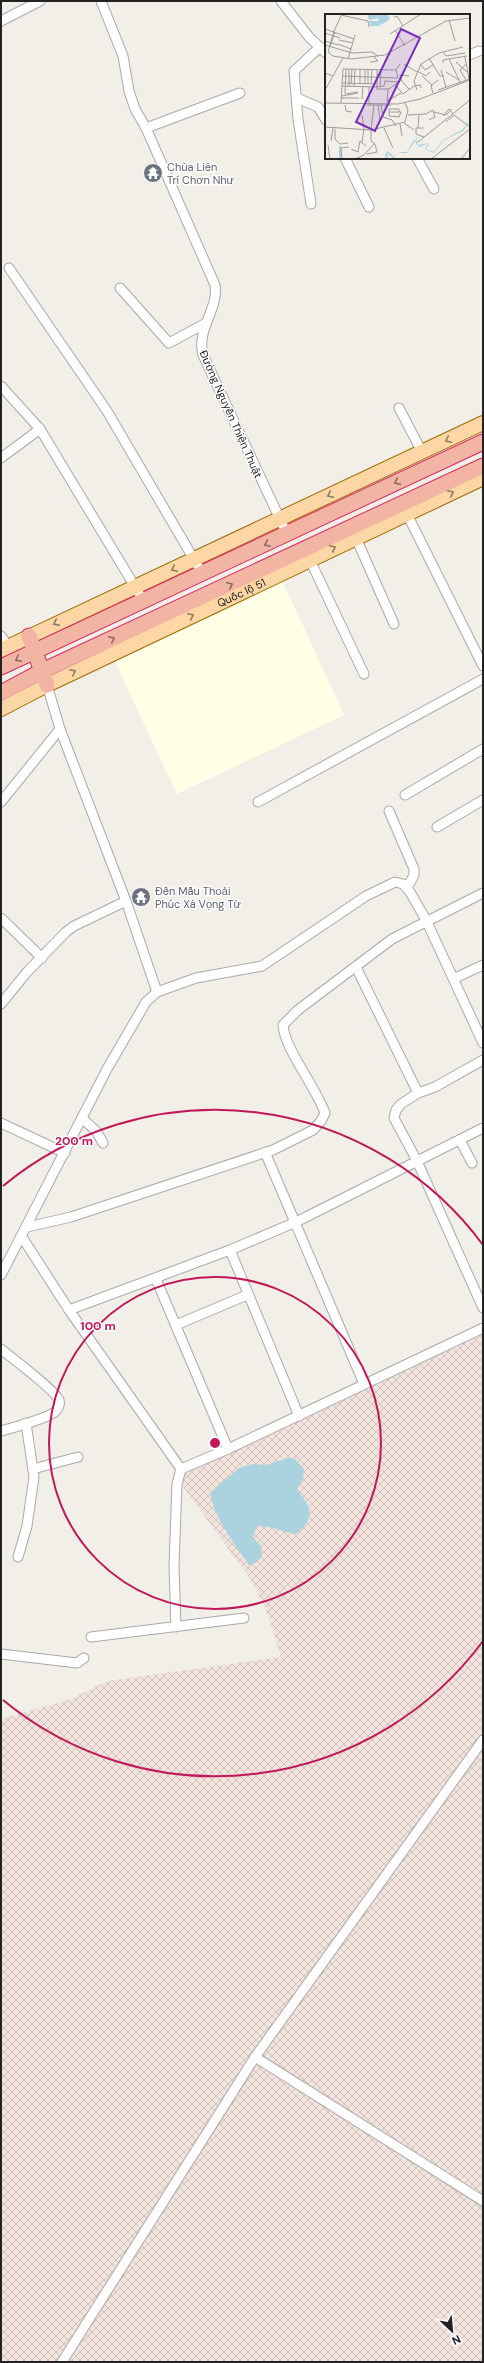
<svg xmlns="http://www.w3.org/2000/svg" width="484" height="2363" font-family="'DM Sans',sans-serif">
  <defs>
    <pattern id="military-cross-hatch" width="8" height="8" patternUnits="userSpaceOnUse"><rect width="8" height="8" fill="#f3e3dd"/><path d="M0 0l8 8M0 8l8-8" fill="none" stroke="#d0c2bd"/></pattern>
  </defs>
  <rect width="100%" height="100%" fill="#f2efe9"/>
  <polygon fill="#ffffe5" points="282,580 344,715 177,794 114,660"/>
  <polygon fill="url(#military-cross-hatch)" points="483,1332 483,2362 67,2362 260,2055 450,1789 444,1785 252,2054 58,2362 1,2362 1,1719 71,1699 107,1681 281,1657 266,1609 251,1580 181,1484 184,1472"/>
  <path fill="#aad3df" d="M289 1458H294L304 1469 303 1479 297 1490C312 1507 316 1518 296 1534 281 1532 273 1526 257 1526L253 1537 261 1546 262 1556 257 1562 249 1565C234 1543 215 1520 210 1493L239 1468 254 1464 265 1465Z"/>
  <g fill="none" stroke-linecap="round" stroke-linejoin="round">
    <g stroke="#a9a9a9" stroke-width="11">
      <g id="minor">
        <path d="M101 1 123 56 129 91 135 109 146 128 215 285C219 309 196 329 203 355L287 534"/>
        <polyline points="281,1 309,37 326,53"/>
        <polyline points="1,21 40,1"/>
        <polyline points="469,55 479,51"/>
        <polyline points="297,98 318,107 326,120"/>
        <polyline points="146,128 240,93"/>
        <polyline points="345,158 369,207"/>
        <polyline points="417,158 434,189"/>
        <polyline points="311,204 298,119 294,71 320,47"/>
        <polyline points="9,268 107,411 202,573"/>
        <polyline points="120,288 169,343 206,323"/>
        <polyline points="1,386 40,429 143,600"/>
        <polyline points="399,408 422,452"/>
        <polyline points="1,458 40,429"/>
        <polyline points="405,510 483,666"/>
        <polyline points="356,538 394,624"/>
        <polyline points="310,560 364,674"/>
        <polyline points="1,636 8,646"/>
        <polyline points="47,685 60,729 126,901 157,992"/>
        <polyline points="405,795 483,749"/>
        <polyline points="1,802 60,729"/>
        <polyline points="258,802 483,679"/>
        <polyline points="389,811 414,869 414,875 407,888"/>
        <polyline points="437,827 483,800"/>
        <polyline points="1,918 42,958"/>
        <polyline points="356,967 418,1093 401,1104 396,1110 394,1118 417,1161 483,1308"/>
        <polyline points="455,978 483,965"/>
        <polyline points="1,1004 27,972 66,932 74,926 126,901"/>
        <polyline points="418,1093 435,1087 483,1060"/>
        <polyline points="83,1119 97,1132 103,1143"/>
        <polyline points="1,1123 65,1153"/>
        <polyline points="460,1140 472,1163"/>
        <polyline points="265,1152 364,1384"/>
        <path d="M27 1227 71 1217 273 1150 313 1130 321 1121 325 1113C316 1087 284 1048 283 1025L298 1010 392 939 483 893"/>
        <polyline points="22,1237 69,1310 181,1469 177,1484 174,1566 176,1627"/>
        <polyline points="230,1250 299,1416"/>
        <polyline points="1,1275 107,1069 146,1002 157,992 196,978 262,966 366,896 395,882 403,884 410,892 426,920 483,1043"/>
        <polyline points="156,1279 228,1449"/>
        <polyline points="69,1310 230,1250 296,1222 483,1128"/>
        <polyline points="176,1325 247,1295"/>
        <path d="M1 1349C12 1358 55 1390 59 1400 60 1403 59 1408 56 1411 49 1418 12 1428 1 1431"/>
        <polyline points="33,1469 78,1457"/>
        <polyline points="181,1469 228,1449 483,1328"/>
        <polyline points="18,1557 27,1526 34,1477 26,1423"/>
        <polyline points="91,1637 244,1618"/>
        <polyline points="1,1654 77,1663 84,1658"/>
        <polyline points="255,2057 483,2201"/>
        <polyline points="62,2362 255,2057 483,1740"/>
      </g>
    </g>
    <g stroke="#a06b00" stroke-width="16">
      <g id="primary">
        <polyline points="1,650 483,423"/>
        <path id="s1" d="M1 709 47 685 483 478"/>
      </g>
    </g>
    <g stroke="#dc2a67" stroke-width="17">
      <g id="trunk">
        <polyline points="29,636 47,685"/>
        <polyline points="1,667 483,442"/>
        <polyline points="1,693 42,671 483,466"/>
      </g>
    </g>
    <use href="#minor" stroke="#fff" stroke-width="9"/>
    <use href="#primary" stroke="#fcd6a4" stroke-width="14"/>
    <use href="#trunk" stroke="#f2b4a3" stroke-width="15"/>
  </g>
  <defs><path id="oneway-chevron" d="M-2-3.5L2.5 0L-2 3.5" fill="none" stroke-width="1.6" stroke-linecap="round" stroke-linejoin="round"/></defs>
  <g stroke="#8f7c63">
    <use href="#oneway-chevron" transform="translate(448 440) rotate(155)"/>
    <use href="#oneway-chevron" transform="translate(451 493) rotate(-25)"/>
    <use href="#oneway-chevron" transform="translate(330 495) rotate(155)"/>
    <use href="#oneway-chevron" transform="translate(333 548) rotate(-25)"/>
    <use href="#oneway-chevron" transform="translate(174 569) rotate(155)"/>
    <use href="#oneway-chevron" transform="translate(191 616) rotate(-25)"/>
    <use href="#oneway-chevron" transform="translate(56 623) rotate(154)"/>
    <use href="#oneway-chevron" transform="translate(73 672) rotate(-26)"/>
  </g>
  <g stroke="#8a6b62">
    <use href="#oneway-chevron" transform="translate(397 482) rotate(155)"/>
    <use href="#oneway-chevron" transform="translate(267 544) rotate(155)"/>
    <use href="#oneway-chevron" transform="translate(230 585) rotate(-25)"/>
    <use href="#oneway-chevron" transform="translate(112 639) rotate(-25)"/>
    <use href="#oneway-chevron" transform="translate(18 659) rotate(154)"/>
  </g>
  <g fill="none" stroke="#c2185b" stroke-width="2">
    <circle cx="215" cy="1443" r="166"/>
    <path d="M483 1641A333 333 0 0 1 3 1700M3 1186A333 333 0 0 1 483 1245"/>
  </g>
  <defs>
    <g id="temple-disc" transform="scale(1)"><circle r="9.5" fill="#6b7280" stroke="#fff"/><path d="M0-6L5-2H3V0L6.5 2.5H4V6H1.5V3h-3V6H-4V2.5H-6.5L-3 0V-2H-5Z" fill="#fff"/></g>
  </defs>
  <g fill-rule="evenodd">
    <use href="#temple-disc" x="153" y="173"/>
    <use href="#temple-disc" x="141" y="897"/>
  </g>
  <g text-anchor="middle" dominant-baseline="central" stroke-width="3" stroke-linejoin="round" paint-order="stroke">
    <g font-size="11" fill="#5b616d" stroke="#fff" text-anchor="start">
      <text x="167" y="167">Chùa Liên<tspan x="167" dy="13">Trí Chơn Như</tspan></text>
      <text x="155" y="891">Đền Mẫu Thoải<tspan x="155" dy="13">Phúc Xá Vọng Từ</tspan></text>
    </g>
    <g font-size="11" fill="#222" stroke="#fff">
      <text transform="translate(231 414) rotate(66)">Đường Nguyễn Thiện Thuật</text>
      <text stroke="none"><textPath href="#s1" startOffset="267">Quốc lộ 51</textPath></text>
    </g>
  </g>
  <g transform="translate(325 14)">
    <rect width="145" height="145" fill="#f2efe9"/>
    <path d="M42 0H51L52 3V0H62L65 5 56 11 54 8 55 12H45L44 7H54L53 4 44 6ZM145 101V107L138 117 119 126 109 139 100 135 103 129 95 133 92 131 90 127 82 139H75L68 144 62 139 63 145H61L60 140 63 137 69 143 76 138H82L88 127 92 125 90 120 93 131 104 129 101 135 109 138 118 126 137 116 145 106 143 103Z" fill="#aad3df"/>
    <path fill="none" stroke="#aad3df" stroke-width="2" d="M15 145V132"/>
    <path fill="none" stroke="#9f9d99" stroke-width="1" d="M17 0 9 17 3 38 8 42 26 45 60 41 121 7 145 4M16 1 43 7 44 13M69 3 72 2 78 12M124 6 130 27M0 15 29 25M70 16 80 32M0 19 15 24M65 20 96 0M14 26 28 29M0 27 13 31M13 30 26 35M0 31 27 39 47 38 53 42M5 33 10 18M118 38 121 42 140 39M140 43 144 65M104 44 115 62H119M23 45 30 21M124 45 135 68M45 48 53 47 49 43M131 48 142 58M118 49V46L142 42M79 50 92 58M96 51 100 56 108 51M52 56V75H64L76 66 75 61 84 62M116 56 121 73M92 57 101 62 105 58M121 58 134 66M0 59 8 62 0 76M8 62 18 44M18 62 73 64M97 62 107 71M73 64 71 56 75 50M76 66 84 75M141 66 135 56 141 50M17 69 51 70M26 70 27 55M35 70V55M40 70V55M43 70V55M46 70 47 56M70 71 78 80 89 72 95 71 96 74M17 72 53 73 59 72 60 67 73 68M55 72 56 56M24 73V55M29 73 30 55M44 73V90M92 76 89 67 96 50 114 39 138 33M113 76 145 65M108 79 106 72 113 66M20 80 21 55M21 80 33 78M17 82 33 79M16 84H34M37 85 38 73M62 87 76 79M62 88 63 75M0 89 73 90 95 85 145 66M16 89 18 55 71 56M20 91 21 97 27 98M42 91H66M53 91 55 106M56 91 58 103 67 106 71 112M64 98H76L74 103 65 102H64V95H74V98M109 98 121 101 127 95M37 101 39 115 37 128M83 101 101 100 108 96 110 103 104 106M118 102 124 95 128 100M121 108 129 101 145 113M79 109 89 116M75 110 77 122M0 113 46 116 49 91M59 114 68 134M93 114 94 101M99 114H91V120L99 123M10 115V125L15 130 23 129M6 127 8 114M93 128 145 86M3 131 5 145M26 135 33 138 35 127 41 132M42 140 52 138 50 130 46 127V116L80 108 83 96 80 89M17 145 16 134 24 133M30 145 39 141 49 130M106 145 145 115M136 145 145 134"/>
    <path fill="#7b2cbf" fill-opacity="0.15" stroke="#7b2cbf" stroke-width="2" d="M76 15 95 24 50 117 31 108Z"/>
    <rect width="145" height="145" fill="none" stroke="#222" stroke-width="2"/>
  </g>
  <circle cx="215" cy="1443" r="6" fill="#c2185b" stroke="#fff" stroke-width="2"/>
  <g font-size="12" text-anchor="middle" font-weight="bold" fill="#c2185b" stroke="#fff" stroke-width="3" stroke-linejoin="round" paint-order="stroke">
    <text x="74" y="1145">200 m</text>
    <text x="98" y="1330">100 m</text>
  </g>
  <rect width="484" height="2363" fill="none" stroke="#222222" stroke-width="4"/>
  <g transform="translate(452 2331) rotate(154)" stroke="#ffffff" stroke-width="3" paint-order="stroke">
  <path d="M0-3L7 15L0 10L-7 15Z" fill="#222222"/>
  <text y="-6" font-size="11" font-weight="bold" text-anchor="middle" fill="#222222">N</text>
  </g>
</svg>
